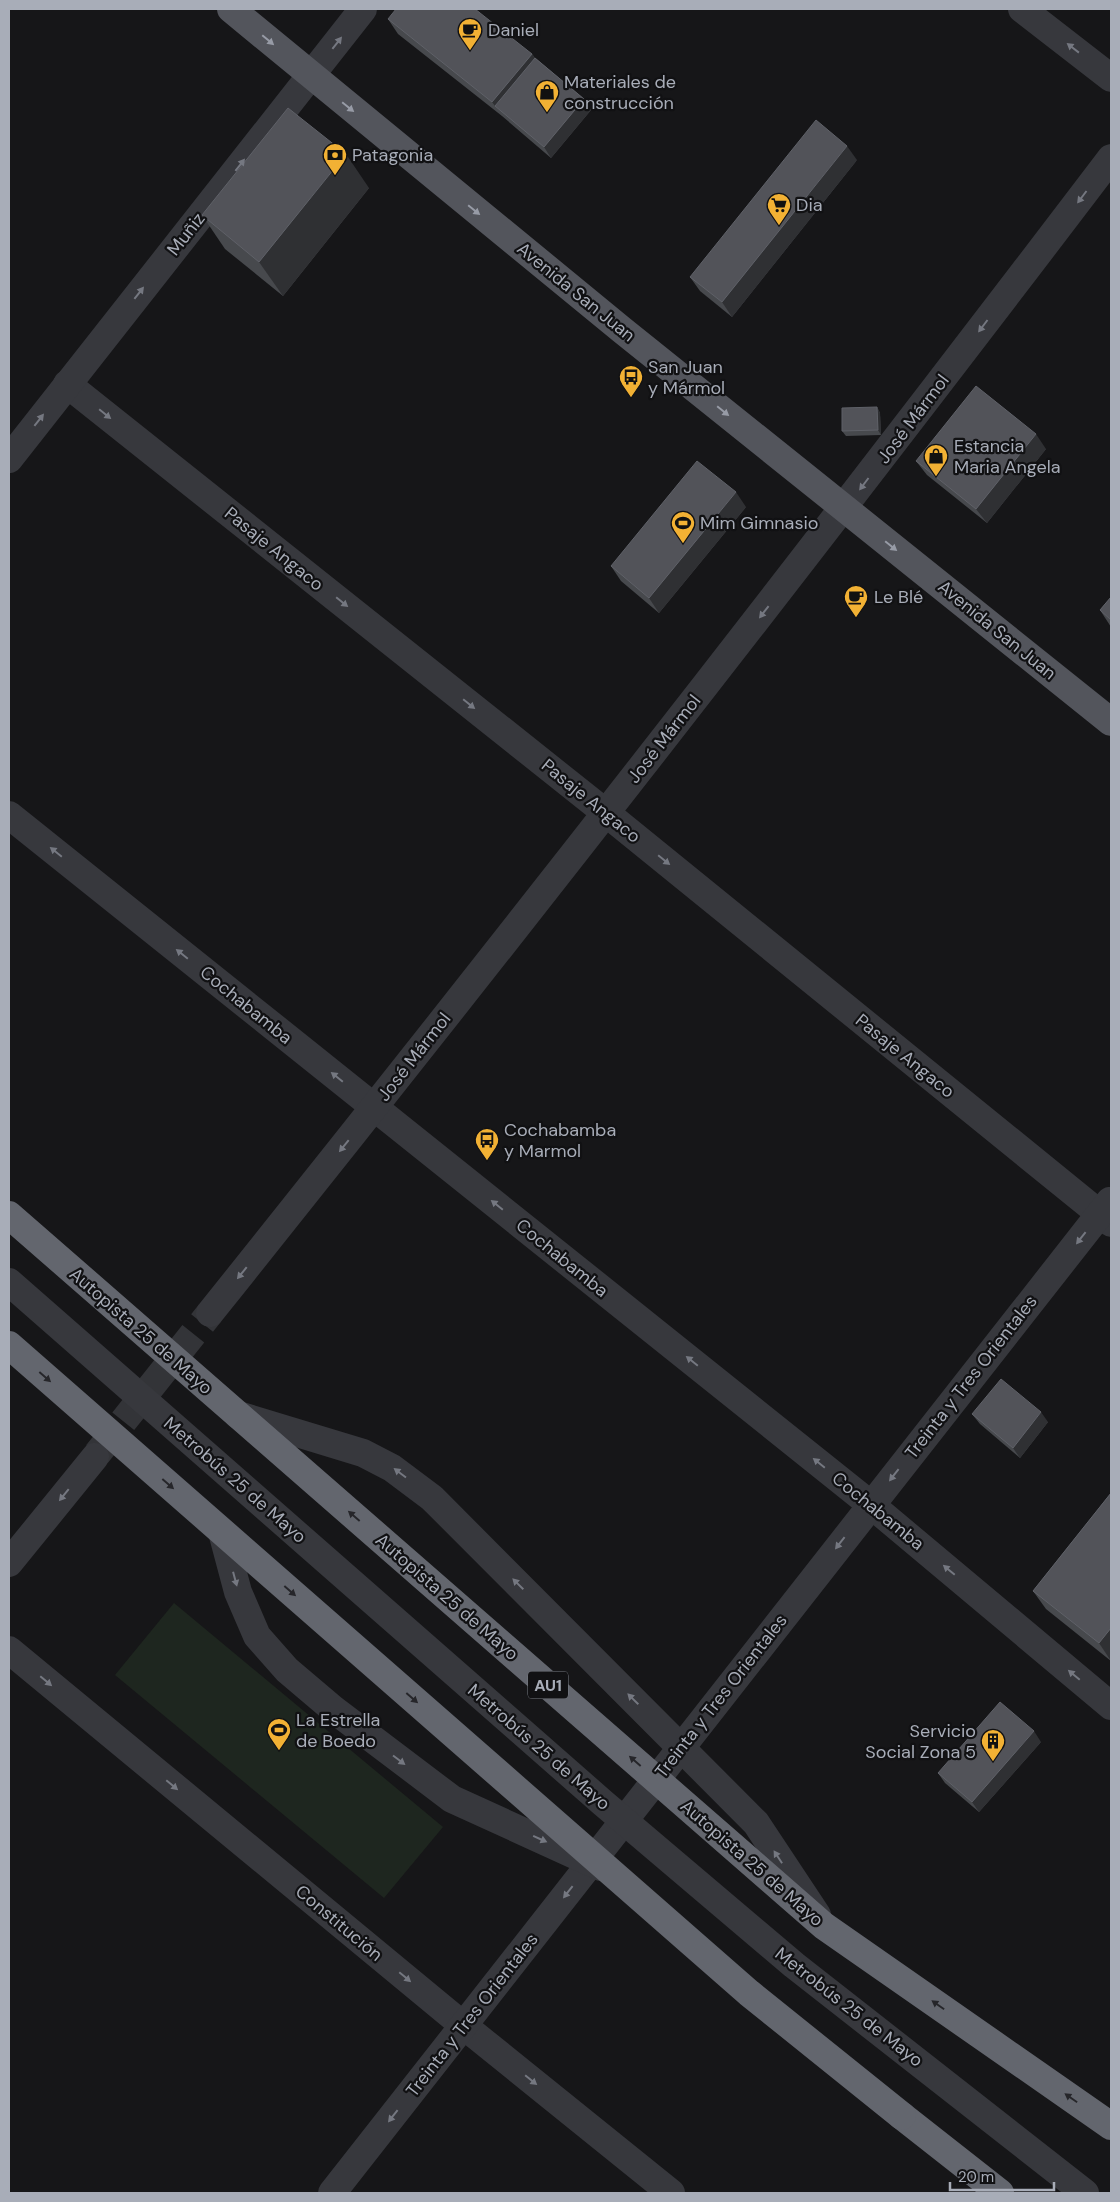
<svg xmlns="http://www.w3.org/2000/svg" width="1120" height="2202" font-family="'DM Sans',sans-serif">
  <rect width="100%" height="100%" fill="#161618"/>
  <polygon fill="#1e261f" points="174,1603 443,1827 384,1898 115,1675"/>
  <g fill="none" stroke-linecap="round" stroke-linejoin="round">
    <polyline stroke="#333438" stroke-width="28" stroke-dasharray="28 14" stroke-linecap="butt" points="97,1454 210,1313"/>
    <g stroke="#37383d" stroke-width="28">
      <polyline points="1022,9 1111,78"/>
      <polyline points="67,384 606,813 1111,1223"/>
      <polyline points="9,459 363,9"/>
      <polyline points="9,815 870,1504 1111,1706"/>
      <path d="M210 1313C515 932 815 547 1111 158"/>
      <polyline points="9,1563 95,1457"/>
      <polyline points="9,1650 464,2026 671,2193"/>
      <polyline points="332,2193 1110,1201"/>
    </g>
    <polyline stroke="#53555c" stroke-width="28" points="231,9 622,330 1111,722"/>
    <polyline stroke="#63666e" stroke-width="28" points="902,2116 1000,2193"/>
    <g stroke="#37383d" stroke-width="28">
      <polyline points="9,1282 603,1803 794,1965 1085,2193"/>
      <polyline points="238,1415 363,1453 392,1468 432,1498 756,1823 817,1915"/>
      <polyline points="222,1532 238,1592 257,1636 287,1670 333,1709 452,1799 601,1867"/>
    </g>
    <g stroke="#63666e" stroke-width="28">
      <polyline points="9,1215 824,1926 1111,2126"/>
      <polyline points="9,1345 749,1993 902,2116"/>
    </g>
  </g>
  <g fill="#47494d">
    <polygon points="388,19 532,54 535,58 584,99 591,110 551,158 502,116 398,34"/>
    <polygon points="857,160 732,317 700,291 690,277"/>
    <polygon points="369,188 283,296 225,249 202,215"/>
    <polygon points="877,407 880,413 881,435 846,436 842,431"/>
    <polygon points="1046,449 987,523 927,475 916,461"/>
    <polygon points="746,507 659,613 621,581 611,566"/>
    <polygon points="1111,597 1111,627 1100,610"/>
    <polygon points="972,1414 1048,1422 1020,1458 980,1424"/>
    <polygon points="1111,1493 1111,1661 1046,1609 1033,1591"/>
    <polygon points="1041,1742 979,1812 945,1783 938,1773"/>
  </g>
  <g fill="#2f3033">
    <polygon points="532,54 543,69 495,106 492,102"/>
    <polygon points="584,99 591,110 551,158 544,147"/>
    <polygon points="847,146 857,160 732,317 722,302"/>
    <polygon points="346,154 369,188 283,296 259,262"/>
    <polygon points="877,407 880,413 881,435 878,430"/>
    <polygon points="1036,434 1046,449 987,523 976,509"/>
    <polygon points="736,492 746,507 659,613 649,598"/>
    <polygon points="1041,1412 1048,1422 1020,1458 1013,1448"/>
    <polygon points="1111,1628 1111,1661 1099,1643"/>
    <polygon points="1034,1731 1041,1742 979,1812 972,1802"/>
  </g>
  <g fill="#525359" stroke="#5f6168">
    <polygon points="396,9 475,9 532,54 492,102 388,19"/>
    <polygon points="535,58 584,99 544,147 495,106"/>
    <polygon points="288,108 346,154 259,262 202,215"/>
    <polygon points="816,120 847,146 722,302 690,277"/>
    <polygon points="976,386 1036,434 976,509 916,461"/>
    <polygon points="877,407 878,430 842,431 842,408"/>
    <polygon points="697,461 736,492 649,598 611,566"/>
    <polygon points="1111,597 1111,620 1100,610"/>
    <polygon points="1001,1379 1041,1412 1013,1448 972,1414"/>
    <polygon points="1111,1493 1111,1628 1099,1643 1033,1591"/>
    <polygon points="1000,1702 1034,1731 972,1802 938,1773"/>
  </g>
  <defs><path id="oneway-solid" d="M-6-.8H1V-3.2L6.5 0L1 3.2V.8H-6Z" transform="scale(1.25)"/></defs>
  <g fill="#979ba6">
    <use href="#oneway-solid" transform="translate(268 40) rotate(40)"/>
    <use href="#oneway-solid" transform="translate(348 107) rotate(39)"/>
    <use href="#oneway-solid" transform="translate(474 210) rotate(39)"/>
    <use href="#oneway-solid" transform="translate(723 411) rotate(39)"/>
    <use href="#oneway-solid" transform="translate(891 546) rotate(39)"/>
  </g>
  <g fill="#757881">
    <use href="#oneway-solid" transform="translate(337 43) rotate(-52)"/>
    <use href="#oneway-solid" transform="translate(1073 48) rotate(-142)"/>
    <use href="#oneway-solid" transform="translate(240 165) rotate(-52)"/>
    <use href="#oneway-solid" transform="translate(1082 197) rotate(127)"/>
    <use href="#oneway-solid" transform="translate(139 293) rotate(-52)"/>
    <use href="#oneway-solid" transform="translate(983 326) rotate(127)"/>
    <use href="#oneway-solid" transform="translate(105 414) rotate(39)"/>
    <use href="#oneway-solid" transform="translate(39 420) rotate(-52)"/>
    <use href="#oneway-solid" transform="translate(864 484) rotate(127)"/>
    <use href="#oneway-solid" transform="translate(342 602) rotate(39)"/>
    <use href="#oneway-solid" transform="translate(764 612) rotate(128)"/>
    <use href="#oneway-solid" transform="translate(469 704) rotate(39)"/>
    <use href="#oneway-solid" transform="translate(56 852) rotate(-141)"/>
    <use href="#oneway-solid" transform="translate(664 860) rotate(39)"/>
    <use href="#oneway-solid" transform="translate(182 954) rotate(-141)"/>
    <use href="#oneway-solid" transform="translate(337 1077) rotate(-141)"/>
    <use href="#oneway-solid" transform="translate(344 1146) rotate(129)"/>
    <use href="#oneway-solid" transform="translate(497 1205) rotate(-141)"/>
    <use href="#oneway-solid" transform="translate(1081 1238) rotate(128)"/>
    <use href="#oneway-solid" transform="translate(242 1273) rotate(129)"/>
    <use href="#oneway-solid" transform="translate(692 1361) rotate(-141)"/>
    <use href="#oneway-solid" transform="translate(819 1463) rotate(-141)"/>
    <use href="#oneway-solid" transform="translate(400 1473) rotate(-143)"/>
    <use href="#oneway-solid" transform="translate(894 1475) rotate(128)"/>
    <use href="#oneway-solid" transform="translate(64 1495) rotate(129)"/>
    <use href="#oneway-solid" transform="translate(840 1543) rotate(128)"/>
    <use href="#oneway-solid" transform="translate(949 1570) rotate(-140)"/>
    <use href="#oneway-solid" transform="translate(235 1579) rotate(75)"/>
    <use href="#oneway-solid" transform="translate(518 1584) rotate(-135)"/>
    <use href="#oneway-solid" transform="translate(1074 1675) rotate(-140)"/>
    <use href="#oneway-solid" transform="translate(46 1681) rotate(40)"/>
    <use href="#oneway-solid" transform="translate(633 1699) rotate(-135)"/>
    <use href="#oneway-solid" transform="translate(399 1760) rotate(37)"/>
    <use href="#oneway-solid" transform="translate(172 1785) rotate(40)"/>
    <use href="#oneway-solid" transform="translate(540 1839) rotate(24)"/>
    <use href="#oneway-solid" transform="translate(778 1857) rotate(-123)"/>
    <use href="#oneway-solid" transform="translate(568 1892) rotate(128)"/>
    <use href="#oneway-solid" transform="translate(405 1977) rotate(40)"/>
    <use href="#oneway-solid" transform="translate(531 2080) rotate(39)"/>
    <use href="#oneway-solid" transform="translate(393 2116) rotate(128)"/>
  </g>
  <g fill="#26262a">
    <use href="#oneway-solid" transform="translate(45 1377) rotate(41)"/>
    <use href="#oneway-solid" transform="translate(168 1484) rotate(41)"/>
    <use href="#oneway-solid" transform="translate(354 1516) rotate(-139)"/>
    <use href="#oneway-solid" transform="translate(290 1591) rotate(41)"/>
    <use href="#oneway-solid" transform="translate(412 1698) rotate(41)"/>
    <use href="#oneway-solid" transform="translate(635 1761) rotate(-139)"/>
    <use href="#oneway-solid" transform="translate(938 2005) rotate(-145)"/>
    <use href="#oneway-solid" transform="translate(1071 2098) rotate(-145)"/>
  </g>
  <defs>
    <g id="cafe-pin" transform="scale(1.25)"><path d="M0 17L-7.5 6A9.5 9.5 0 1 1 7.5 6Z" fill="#f2b134" stroke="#111113"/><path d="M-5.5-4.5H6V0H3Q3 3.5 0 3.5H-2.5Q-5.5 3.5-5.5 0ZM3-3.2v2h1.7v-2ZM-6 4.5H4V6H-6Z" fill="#111"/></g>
    <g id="shop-pin" transform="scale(1.25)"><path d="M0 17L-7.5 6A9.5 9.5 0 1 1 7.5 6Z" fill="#f2b134" stroke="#111113"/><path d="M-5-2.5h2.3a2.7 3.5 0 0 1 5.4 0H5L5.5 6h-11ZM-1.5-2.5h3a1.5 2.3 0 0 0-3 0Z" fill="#111"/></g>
    <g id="bank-pin" transform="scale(1.25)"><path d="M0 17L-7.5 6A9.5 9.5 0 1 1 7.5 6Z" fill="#f2b134" stroke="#111113"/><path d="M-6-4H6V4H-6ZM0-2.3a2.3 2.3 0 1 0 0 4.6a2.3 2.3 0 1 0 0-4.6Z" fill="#111"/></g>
    <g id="supermarket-pin" transform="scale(1.25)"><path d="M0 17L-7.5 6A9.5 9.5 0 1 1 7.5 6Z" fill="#f2b134" stroke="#111113"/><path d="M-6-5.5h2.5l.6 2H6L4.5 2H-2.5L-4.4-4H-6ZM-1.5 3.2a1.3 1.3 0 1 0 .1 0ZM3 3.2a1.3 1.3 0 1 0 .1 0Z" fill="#111"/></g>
    <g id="bus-pin" transform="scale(1.25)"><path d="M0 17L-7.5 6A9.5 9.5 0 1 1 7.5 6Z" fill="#f2b134" stroke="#111113"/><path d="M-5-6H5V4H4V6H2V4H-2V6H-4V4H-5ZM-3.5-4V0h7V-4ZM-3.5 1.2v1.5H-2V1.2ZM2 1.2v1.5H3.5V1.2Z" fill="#111"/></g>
    <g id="stadium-pin" transform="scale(1.25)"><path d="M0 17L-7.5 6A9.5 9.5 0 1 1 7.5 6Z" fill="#f2b134" stroke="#111113"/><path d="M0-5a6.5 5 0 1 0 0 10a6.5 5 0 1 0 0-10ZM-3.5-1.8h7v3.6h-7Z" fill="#111"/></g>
    <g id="building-pin" transform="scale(1.25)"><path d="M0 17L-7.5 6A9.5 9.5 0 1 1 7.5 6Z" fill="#f2b134" stroke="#111113"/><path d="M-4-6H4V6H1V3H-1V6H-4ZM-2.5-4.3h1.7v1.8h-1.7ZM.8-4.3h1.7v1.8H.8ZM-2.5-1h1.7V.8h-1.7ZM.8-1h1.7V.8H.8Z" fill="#111"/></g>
  </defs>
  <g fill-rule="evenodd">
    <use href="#cafe-pin" x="470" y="30"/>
    <use href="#shop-pin" x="547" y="92"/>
    <use href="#bank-pin" x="335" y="155"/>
    <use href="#supermarket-pin" x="779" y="205"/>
    <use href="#bus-pin" x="631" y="377"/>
    <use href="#shop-pin" x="936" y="456"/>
    <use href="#stadium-pin" x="683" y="523"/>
    <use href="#cafe-pin" x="856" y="597"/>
    <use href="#bus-pin" x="487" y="1140"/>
    <use href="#stadium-pin" x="279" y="1730"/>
    <use href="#building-pin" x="993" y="1741"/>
  </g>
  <g text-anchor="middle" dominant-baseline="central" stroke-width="4.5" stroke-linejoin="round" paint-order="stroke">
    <rect fill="#111113" stroke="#7b7e86" stroke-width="1" x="528" y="1671.5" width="40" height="27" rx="4"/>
    <g font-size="16" font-weight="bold" fill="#a8adb8">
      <text x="548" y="1685">AU1</text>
    </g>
    <g font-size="18" fill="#a8adb8" stroke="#111113" text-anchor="start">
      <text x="488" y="30">Daniel</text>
      <text x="564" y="82">Materiales de<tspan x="564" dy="21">construcción</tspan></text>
      <text x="352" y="155">Patagonia</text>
      <text x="796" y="205">Dia</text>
      <text x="648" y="367">San Juan<tspan x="648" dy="21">y Mármol</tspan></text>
      <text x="954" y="446">Estancia<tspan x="954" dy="21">Maria Angela</tspan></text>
      <text x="700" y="523">Mim Gimnasio</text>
      <text x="874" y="597">Le Blé</text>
      <text x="504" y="1130">Cochabamba<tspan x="504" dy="21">y Marmol</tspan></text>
      <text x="296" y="1720">La Estrella<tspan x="296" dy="21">de Boedo</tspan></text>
      <text x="976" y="1731" text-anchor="end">Servicio<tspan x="976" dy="21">Social Zona 5</tspan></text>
    </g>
    <g font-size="18" fill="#a8adb8" stroke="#111113">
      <text transform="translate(186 234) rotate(-52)">Muñiz</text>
      <text transform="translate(576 292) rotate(39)">Avenida San Juan</text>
      <text transform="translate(913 419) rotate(-53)">José Mármol</text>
      <text transform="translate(274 549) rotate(39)">Pasaje Angaco</text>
      <text transform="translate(997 630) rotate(39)">Avenida San Juan</text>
      <text transform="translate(664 739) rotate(-52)">José Mármol</text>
      <text transform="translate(591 801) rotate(39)">Pasaje Angaco</text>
      <text transform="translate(246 1005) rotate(39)">Cochabamba</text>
      <text transform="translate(905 1056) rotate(39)">Pasaje Angaco</text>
      <text transform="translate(414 1057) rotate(-52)">José Mármol</text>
      <text transform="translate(562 1258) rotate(39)">Cochabamba</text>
      <text transform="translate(141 1331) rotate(41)">Autopista 25 de Mayo</text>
      <text transform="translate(971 1377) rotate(-52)">Treinta y Tres Orientales</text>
      <text transform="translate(235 1480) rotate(41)">Metrobús 25 de Mayo</text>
      <text transform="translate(878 1511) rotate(39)">Cochabamba</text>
      <text transform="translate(447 1597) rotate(41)">Autopista 25 de Mayo</text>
      <text transform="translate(721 1696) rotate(-52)">Treinta y Tres Orientales</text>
      <text transform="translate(539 1747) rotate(41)">Metrobús 25 de Mayo</text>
      <text transform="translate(752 1863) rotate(41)">Autopista 25 de Mayo</text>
      <text transform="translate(339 1923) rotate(40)">Constitución</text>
      <text transform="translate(849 2007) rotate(38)">Metrobús 25 de Mayo</text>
      <text transform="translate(472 2015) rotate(-52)">Treinta y Tres Orientales</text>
    </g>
  </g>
  <rect width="1120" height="2202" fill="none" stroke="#a8adb8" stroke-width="20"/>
  <path d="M950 2182v8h104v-8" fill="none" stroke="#a8adb8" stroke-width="2.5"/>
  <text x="958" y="2182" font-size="15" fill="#a8adb8" stroke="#111113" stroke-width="4" paint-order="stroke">20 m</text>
</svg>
